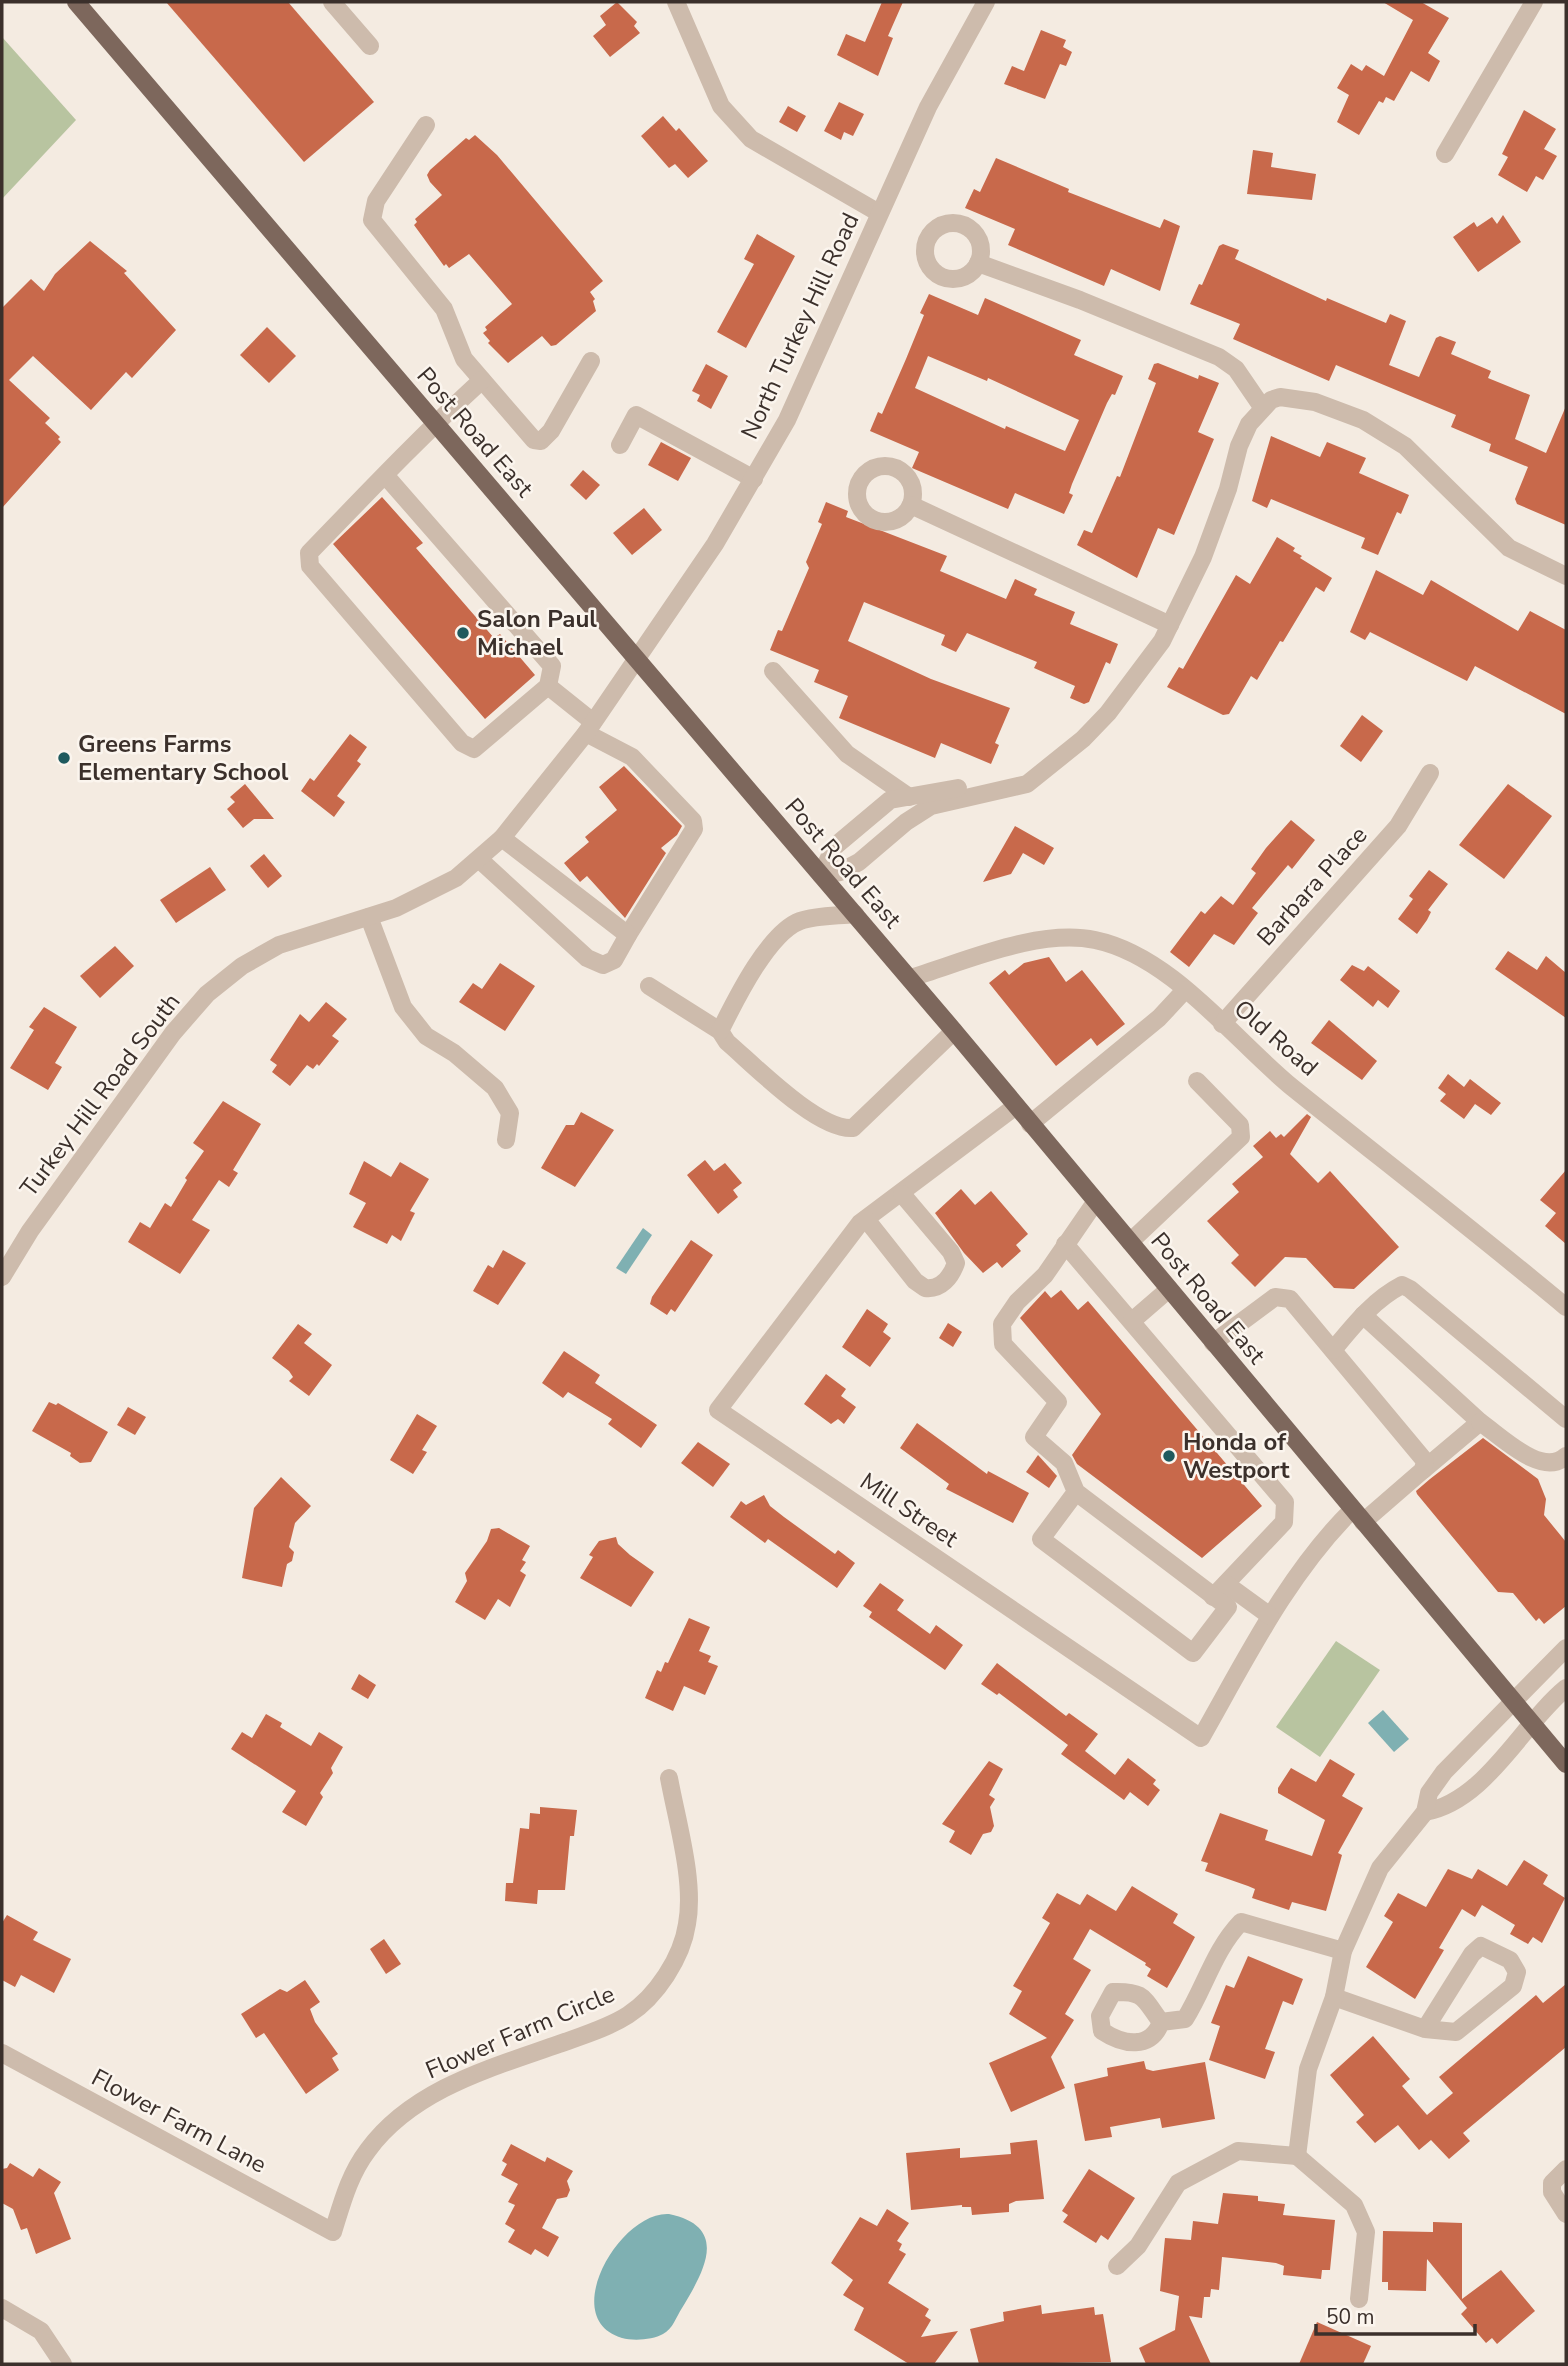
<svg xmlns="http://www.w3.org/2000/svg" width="1568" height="2366" font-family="'Nunito Sans',sans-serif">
  <rect width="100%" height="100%" fill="#f4ebe1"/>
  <g fill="#b8c4a0">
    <polygon points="2,37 76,120 2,199"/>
    <polygon points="1336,1641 1380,1670 1320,1757 1276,1727"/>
  </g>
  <g fill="#7fb0b2">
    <polygon points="643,1228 652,1235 626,1274 616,1268"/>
    <polygon points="1383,1710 1409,1739 1394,1752 1368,1723"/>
    <path d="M669 2214C731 2227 703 2273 682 2308 676 2317 673 2329 663 2334 653 2340 633 2341 622 2338 557 2319 620 2211 669 2214Z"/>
  </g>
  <g fill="#c8694b" fill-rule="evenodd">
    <polygon points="166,2 288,2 374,102 304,162"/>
    <polygon points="617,2 637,22 634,26 640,33 610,57 593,36 606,25 600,16"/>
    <polygon points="882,2 903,2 888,36 893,38 878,76 837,55 846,34 865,42"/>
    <polygon points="1383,2 1421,2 1449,18 1428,53 1440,61 1429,82 1411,71 1394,101 1386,97 1383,103 1379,101 1359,135 1337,122 1349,95 1337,88 1351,64 1362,71 1366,65 1384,76 1413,20"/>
    <polygon points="1041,30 1066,40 1063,47 1072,52 1066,66 1060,64 1045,99 1004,84 1012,66 1024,71"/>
    <polygon points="839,102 864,114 853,136 844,132 841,140 824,131"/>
    <polygon points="788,106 806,116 797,132 779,122"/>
    <polygon points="1524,110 1556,129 1544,149 1557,156 1543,180 1536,176 1527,192 1498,175 1508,157 1502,154"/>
    <polygon points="663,116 676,131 679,128 708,161 688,178 675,164 669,168 641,136"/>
    <polygon points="475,135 497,155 603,281 590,292 595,299 593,301 596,311 556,345 551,346 542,336 508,363 488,343 490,341 483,333 487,330 485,327 512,304 469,254 449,268 446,264 444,266 414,225 417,222 415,219 442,195 430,182 427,175 430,170 466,138 469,140"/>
    <polygon points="1253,150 1273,153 1271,167 1316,174 1312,200 1247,194"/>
    <polygon points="996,158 1069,189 1068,192 1160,228 1164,219 1180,226 1160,291 1111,269 1104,286 1008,245 1015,229 965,208 974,189 980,192"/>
    <polygon points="1503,215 1521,242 1478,272 1453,237 1474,222 1477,227 1492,217 1497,224"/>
    <polygon points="757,234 795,256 746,348 717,332 754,264 744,259"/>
    <polygon points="90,241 127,271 124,273 176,330 132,378 126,372 91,410 33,356 9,380 50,418 45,423 60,437 58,439 61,442 2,508 2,308 31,279 44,291 55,274"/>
    <polygon points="1223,244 1239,250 1235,259 1326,301 1327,298 1386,323 1390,314 1406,321 1389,365 1419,377 1436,338 1440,336 1456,342 1451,354 1491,371 1488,378 1530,395 1515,439 1546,453 1566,406 1566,525 1517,504 1515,499 1528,467 1489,451 1491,444 1451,427 1456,415 1336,365 1329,381 1233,339 1240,324 1190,304 1199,284 1202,285 1219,246"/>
    <path d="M929 294 978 315 985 298 1081 340 1074 355 1123 376 1115 395 1112 394 1107 403 1072 484 1069 493 1073 495 1064 514 1015 493 1008 509 912 468 919 452 870 431 878 412 882 414 906 359 924 315 920 313ZM928 356 987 381 988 378 1079 420 1065 451 1006 426 1005 429 915 388Z"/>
    <polygon points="267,327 296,356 269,383 240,355"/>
    <polygon points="1158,363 1198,379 1199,375 1219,383 1198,432 1214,439 1174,535 1158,528 1137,578 1077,545 1084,530 1092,533 1117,476 1120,477 1156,383 1148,379 1154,364"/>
    <polygon points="706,364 728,376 711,409 697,401 700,395 692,391"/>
    <polygon points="1271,436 1320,457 1327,442 1366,458 1359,473 1409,495 1401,514 1397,512 1378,555 1361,548 1365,538 1271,499 1267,508 1252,501"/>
    <polygon points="661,442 691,458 678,481 648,465"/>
    <polygon points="583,470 600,485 586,500 570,485"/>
    <polygon points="382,497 423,543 416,548 494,638 500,634 535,675 485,719 333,544"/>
    <polygon points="826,502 848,511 846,517 947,556 940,571 1006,599 1015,579 1037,589 1034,595 1075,612 1070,624 1118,644 1110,664 1106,662 1089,702 1084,704 1070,698 1075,686 1034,668 1037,662 967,633 956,652 941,645 945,635 864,602 848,641 931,679 1010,708 995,743 999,745 991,764 941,743 935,758 839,718 848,696 814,682 819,670 770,650 778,630 782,631 809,568 806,562 822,524 818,522"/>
    <polygon points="644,508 662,530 632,555 613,533"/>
    <polygon points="1277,537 1295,548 1293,551 1302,556 1300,558 1332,578 1324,592 1316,587 1283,642 1280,641 1257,680 1251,676 1229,714 1223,715 1167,687 1179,667 1183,669 1236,575 1250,584"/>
    <polygon points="1376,570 1423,595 1431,580 1518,631 1530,611 1566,630 1566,714 1475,666 1467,681 1370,632 1365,640 1350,632"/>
    <polygon points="1362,715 1383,731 1361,762 1340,746"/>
    <polygon points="350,734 367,747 357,761 361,764 337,796 345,802 334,817 301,791 310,778 314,781"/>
    <polygon points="624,766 682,826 677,835 661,848 666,853 625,918 587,876 580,882 564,863 589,842 585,837 617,810 599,787"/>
    <polygon points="245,784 274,819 254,819 243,828 227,809 235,802 230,797"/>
    <polygon points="1508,784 1552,816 1504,879 1459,845"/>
    <polygon points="1291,820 1315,840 1292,869 1288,865 1252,908 1258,913 1234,945 1214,934 1189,967 1170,952 1201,911 1205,914 1221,896 1233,905 1256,873 1251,869 1266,848"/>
    <polygon points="1015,826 1054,848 1044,865 1023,853 1011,874 983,882"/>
    <polygon points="264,854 282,876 268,888 250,866"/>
    <polygon points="210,867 226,890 176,923 160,900"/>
    <polygon points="1429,870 1448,884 1428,910 1431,912 1427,920 1417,934 1398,919 1413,899 1409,896"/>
    <polygon points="115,946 134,966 100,998 80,976"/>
    <polygon points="1508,951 1537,970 1546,956 1566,973 1566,1018 1495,969"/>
    <polygon points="1049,957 1066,982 1082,970 1125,1024 1097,1046 1091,1038 1056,1066 989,983 1005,970 1009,975 1024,963"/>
    <polygon points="500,963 535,986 505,1031 459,1002 473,983 482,989"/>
    <polygon points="1352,965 1364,971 1368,966 1400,991 1388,1008 1378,1000 1373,1007 1340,980"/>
    <polygon points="326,1002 347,1019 332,1036 339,1041 319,1066 317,1064 313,1069 307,1065 290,1086 272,1072 277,1065 270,1060 300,1014 309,1022"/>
    <polygon points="44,1007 77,1027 55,1063 62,1067 48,1090 10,1068 34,1030 29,1027"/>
    <polygon points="1329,1020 1377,1061 1362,1080 1311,1043"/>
    <polygon points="1448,1074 1464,1087 1470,1079 1501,1103 1491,1115 1475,1104 1464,1119 1440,1101 1446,1094 1438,1088"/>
    <polygon points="223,1101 261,1124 233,1170 238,1173 229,1187 219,1180 192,1220 210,1230 180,1274 128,1242 140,1222 150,1228 165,1203 171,1207 187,1180 185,1178 204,1151 193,1143"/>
    <polygon points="581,1112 614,1130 575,1187 541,1168 566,1125 574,1125"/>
    <polygon points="1307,1114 1311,1117 1290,1154 1318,1183 1330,1171 1399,1247 1354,1289 1334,1288 1306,1258 1285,1257 1255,1287 1231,1263 1239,1255 1207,1221 1239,1192 1232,1184 1263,1157 1253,1146 1270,1131 1276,1138 1281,1134 1284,1137"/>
    <polygon points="705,1160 714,1171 725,1163 742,1183 733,1190 738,1197 718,1214 687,1175"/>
    <polygon points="364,1161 391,1177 400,1162 429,1179 410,1211 415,1213 401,1241 392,1235 387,1244 353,1227 366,1203 349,1194"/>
    <polygon points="1566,1170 1566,1244 1545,1226 1556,1213 1540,1200"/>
    <polygon points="961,1189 975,1205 991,1191 1028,1234 1016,1245 1021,1251 1002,1268 997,1262 983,1273 964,1253 935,1213"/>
    <polygon points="691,1240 713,1255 675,1312 671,1309 667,1315 650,1304 652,1297"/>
    <polygon points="503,1250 526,1263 498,1305 473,1291 488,1265 493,1268"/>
    <polygon points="1061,1290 1078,1310 1088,1301 1262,1506 1202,1558 1077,1464 1072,1455 1101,1414 1020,1318 1045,1291 1051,1298"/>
    <polygon points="867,1309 888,1324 883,1332 891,1338 870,1367 842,1347"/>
    <polygon points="948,1323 962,1332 953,1347 939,1338"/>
    <polygon points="298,1324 312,1334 304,1343 332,1365 309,1396 289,1381 293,1377 289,1371 272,1358"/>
    <polygon points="564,1351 600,1375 595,1383 657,1425 641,1448 608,1424 612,1419 568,1392 563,1398 542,1383"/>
    <polygon points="826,1374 846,1389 841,1396 856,1407 844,1424 838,1419 831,1424 804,1404"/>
    <polygon points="49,1402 56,1405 58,1403 108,1432 91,1462 80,1463 70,1456 71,1453 32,1431"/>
    <polygon points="128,1407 146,1417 135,1435 117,1425"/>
    <polygon points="417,1414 437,1426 422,1450 427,1452 413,1474 390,1460"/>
    <polygon points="917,1423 987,1474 988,1471 1029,1493 1013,1523 946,1489 949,1484 900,1448"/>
    <polygon points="1483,1438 1538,1479 1546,1499 1544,1515 1566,1542 1566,1606 1544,1624 1539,1618 1536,1621 1513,1593 1498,1592 1417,1494 1416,1491 1430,1479"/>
    <polygon points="698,1442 730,1464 713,1487 681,1463"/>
    <polygon points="1038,1455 1057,1476 1049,1488 1026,1472"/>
    <polygon points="281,1477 311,1506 295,1523 289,1547 294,1552 292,1561 287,1564 282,1587 242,1578 254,1508"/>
    <polygon points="764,1495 770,1506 784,1517 835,1554 838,1550 855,1563 837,1588 768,1539 765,1543 730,1517 741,1501 746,1505"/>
    <polygon points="499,1528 530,1546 522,1560 526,1562 520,1571 526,1575 510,1607 498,1599 485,1620 455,1602 467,1581 465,1573 487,1541 491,1529"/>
    <polygon points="616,1537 618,1544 630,1555 654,1572 631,1607 580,1578 593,1557 589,1555 599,1541"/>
    <polygon points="880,1583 904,1600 897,1610 930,1634 936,1625 963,1645 945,1670 869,1617 872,1612 863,1606"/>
    <polygon points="689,1618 710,1627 699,1651 711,1656 708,1662 718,1666 705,1695 684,1686 673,1711 645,1698 657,1670 661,1672 665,1662 668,1663"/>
    <polygon points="997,1663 1066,1716 1069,1713 1098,1734 1085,1751 1115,1775 1128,1758 1156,1780 1153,1784 1160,1790 1148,1806 1130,1792 1124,1800 1061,1754 1068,1745 999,1693 997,1695 981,1684"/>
    <polygon points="359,1674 376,1685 368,1699 351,1689"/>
    <polygon points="266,1714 282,1723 280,1727 311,1746 319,1732 343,1747 331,1768 333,1773 320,1793 323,1797 306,1826 282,1812 296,1791 231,1749 242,1732 252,1738"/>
    <polygon points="1330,1759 1355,1774 1342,1796 1363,1808 1338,1853 1342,1855 1326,1911 1292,1902 1289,1910 1252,1898 1255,1889 1248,1886 1205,1871 1208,1863 1201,1861 1220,1813 1268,1830 1265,1840 1312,1856 1325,1820 1278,1793 1278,1788 1291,1768 1316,1782"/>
    <polygon points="989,1761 1003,1769 989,1795 995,1799 990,1807 994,1826 991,1832 983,1834 971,1855 949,1842 955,1831 942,1824"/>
    <polygon points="540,1807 577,1810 574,1836 570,1836 565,1890 538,1890 537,1904 505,1901 506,1883 513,1883 520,1828 529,1829 530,1813 540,1814"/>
    <polygon points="1524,1860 1548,1875 1543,1884 1565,1898 1542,1943 1533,1937 1528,1944 1510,1934 1515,1925 1482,1905 1475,1917 1462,1909 1439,1948 1444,1950 1415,1999 1366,1967 1393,1922 1384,1916 1398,1893 1426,1907 1448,1869 1472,1879 1478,1869 1507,1886"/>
    <polygon points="1132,1886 1178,1914 1173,1923 1195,1937 1179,1967 1167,1988 1147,1976 1151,1969 1145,1965 1146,1963 1090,1929 1073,1959 1091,1970 1065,2014 1074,2020 1051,2057 1065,2088 1011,2112 989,2063 1047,2038 1009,2014 1022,1991 1013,1986 1050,1923 1042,1918 1057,1893 1080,1905 1087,1894 1116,1911"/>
    <polygon points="7,1915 38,1932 33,1940 71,1959 54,1993 21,1975 15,1987 2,1980 2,1923"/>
    <polygon points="384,1939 401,1964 386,1974 370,1949"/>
    <polygon points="1248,1956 1303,1979 1293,2005 1283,2001 1265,2049 1275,2052 1265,2079 1209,2060 1220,2026 1211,2023 1226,1985 1234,1988"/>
    <polygon points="305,1980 320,2002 310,2009 315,2022 338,2054 332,2058 339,2070 306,2094 264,2033 256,2038 241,2014 280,1989 287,1992"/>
    <polygon points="1566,1984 1566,2047 1463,2133 1470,2141 1449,2159 1431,2140 1419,2150 1398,2125 1375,2143 1356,2122 1364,2115 1330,2075 1373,2036 1410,2079 1402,2086 1427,2115 1453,2093 1439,2077 1536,1995 1543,2003"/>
    <polygon points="1144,2061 1146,2069 1153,2071 1205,2062 1215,2119 1162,2128 1160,2118 1110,2127 1112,2137 1085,2141 1074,2084 1108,2076 1107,2068"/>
    <polygon points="1037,2140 1044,2199 1016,2201 1009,2204 1009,2212 972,2215 971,2207 962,2207 962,2205 911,2210 906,2153 960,2148 960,2158 1011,2154 1010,2143"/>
    <polygon points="511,2144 545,2162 547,2157 573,2171 567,2181 570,2190 567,2197 557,2199 542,2228 559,2237 548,2257 535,2249 531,2255 508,2242 515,2230 505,2224 515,2205 508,2202 518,2184 501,2175 507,2164 502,2161"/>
    <polygon points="10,2163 33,2177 39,2168 61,2182 54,2193 71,2239 36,2254 27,2228 21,2230 13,2209 2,2203 2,2169 7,2168"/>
    <polygon points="1089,2169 1135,2198 1108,2240 1101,2235 1096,2243 1063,2222 1068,2215 1062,2211"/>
    <polygon points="1223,2193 1258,2196 1258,2201 1285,2204 1283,2215 1335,2220 1330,2270 1322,2270 1321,2279 1283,2275 1284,2266 1276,2263 1222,2257 1219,2290 1211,2289 1210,2297 1204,2297 1202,2318 1189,2316 1211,2364 1146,2364 1139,2348 1175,2330 1179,2296 1160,2291 1165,2238 1191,2240 1193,2221 1218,2224"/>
    <polygon points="887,2209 909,2223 897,2241 902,2244 899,2250 906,2254 888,2283 929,2309 925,2316 931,2320 921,2337 958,2331 934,2364 909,2364 854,2330 864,2308 843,2295 853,2280 831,2263 860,2217 877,2226"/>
    <polygon points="1433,2222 1462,2223 1462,2299 1501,2270 1535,2311 1497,2344 1492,2338 1486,2343 1461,2314 1467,2308 1427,2259 1426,2291 1388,2290 1388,2282 1382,2282 1383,2231 1433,2232"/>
    <polygon points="1041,2305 1042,2314 1094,2307 1095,2315 1103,2314 1111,2362 979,2364 970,2329 1004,2321 1003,2312"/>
    <polygon points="1317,2322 1371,2346 1363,2364 1299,2364"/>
  </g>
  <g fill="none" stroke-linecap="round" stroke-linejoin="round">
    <g stroke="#cdbbac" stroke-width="18">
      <polyline points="332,2 370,46"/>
      <polyline points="676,2 721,106 751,139 879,213"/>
      <polyline points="426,125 376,201 372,220 444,309 464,359 534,440 541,441 551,431 591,361"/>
      <polyline points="1445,154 1534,2"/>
      <circle cx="953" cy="251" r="28"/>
      <polyline points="978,263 1080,300 1219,357 1236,369 1262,407"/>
      <polyline points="620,445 636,415 754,479"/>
      <circle cx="885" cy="494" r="28"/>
      <path d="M385 475 552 666 548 686 474 749 462 743 310 566 309 553C366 494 422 435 482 380"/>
      <polyline points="911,505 1170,625"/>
      <polyline points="773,671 847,754 909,797"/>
      <polyline points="548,686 593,722"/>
      <polyline points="586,733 632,757 693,821 694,829 628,935"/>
      <polyline points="480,860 587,958 603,965 614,960 628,935 502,838"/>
      <polyline points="821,875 840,872 859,862 906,822 931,806 1027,784 1083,739 1108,713 1162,641 1203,557 1228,489 1239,446 1249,424 1271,400 1280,397 1315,402 1363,420 1405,446 1509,548 1566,576"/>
      <polyline points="821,875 834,847 890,800 958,788"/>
      <polyline points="369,917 403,1007 426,1036 454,1053 495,1088 510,1113 506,1140"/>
      <path d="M910 978C964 962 1038 928 1095 940 1172 956 1234 1040 1293 1088 1384 1161 1476 1232 1566 1307"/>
      <path d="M649 986 720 1031 727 1042C754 1065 818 1131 853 1128L954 1031"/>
      <polyline points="1222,1024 1398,826 1430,773"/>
      <path d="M720 1031C735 1001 768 933 800 921 817 915 837 916 855 914"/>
      <path d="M1016 1106 860 1223 718 1410 1201 1738C1246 1659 1287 1575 1352 1510"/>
      <polyline points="1030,1124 1159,1018 1185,990"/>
      <path d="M866 1219 915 1281 925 1288C941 1290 951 1277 956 1263L951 1252 902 1194"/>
      <polyline points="1130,1242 1241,1137 1240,1125 1197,1081"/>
      <polyline points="1065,1244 1285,1502 1284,1522 1213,1597"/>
      <polyline points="2,1277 30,1231 173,1033 207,994 242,966 279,945 396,908 456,878 502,838 586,733 715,544 787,420 928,107 986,2"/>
      <polyline points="1363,1315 1480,1422 1423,1470"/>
      <polyline points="1132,1321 1169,1289"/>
      <polyline points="1213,1343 1275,1297 1290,1299 1425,1461 1423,1470 1363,1522"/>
      <path d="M1333 1350C1353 1326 1373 1300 1402 1285L1410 1289 1566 1419"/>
      <path d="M1480 1422C1502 1437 1542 1478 1566 1456"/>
      <polyline points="1076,1492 1041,1539 1193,1653 1228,1607 1076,1492 1064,1463 1034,1437 1058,1402 1003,1344 1002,1324 1017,1302 1045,1275 1096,1201"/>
      <polyline points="1226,1584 1270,1616"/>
      <path d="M1425 1812C1486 1801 1521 1725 1566 1688"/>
      <polyline points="1334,1997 1425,2029 1456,2032 1513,1986 1517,1972 1510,1960 1481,1946 1472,1954 1425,2029"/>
      <path d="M1161 2022C1151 2050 1123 2045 1102 2031L1100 2016 1113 1992C1145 1991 1143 1998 1161 2022L1185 2019C1205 1987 1214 1950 1241 1922L1343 1951"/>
      <path d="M2 2053 333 2232C342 2203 349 2175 368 2150 413 2089 491 2068 559 2044 581 2036 608 2028 628 2015 656 1997 682 1958 687 1924 695 1881 677 1822 669 1778"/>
      <polyline points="1297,2156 1354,2205 1366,2232 1359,2299"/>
      <polyline points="1566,2169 1552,2183 1552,2192 1566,2214"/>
      <polyline points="1117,2266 1138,2246 1178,2183 1238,2151 1297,2156 1308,2069 1334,1997 1343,1951 1380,1868 1425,1812 1429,1793 1444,1772 1566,1648"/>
      <polyline points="2,2308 41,2331 63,2364"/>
    </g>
    <polyline stroke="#7d675c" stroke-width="18" points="76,2 954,1031 1566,1764"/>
  </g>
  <g fill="#1f5a5e" stroke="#fbf5ee" stroke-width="2.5">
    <circle cx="463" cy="633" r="7"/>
    <circle cx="64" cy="758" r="7"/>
    <circle cx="1169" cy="1456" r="7"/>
  </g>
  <g text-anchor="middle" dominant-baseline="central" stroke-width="5" stroke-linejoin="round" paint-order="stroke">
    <g font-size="24" fill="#3b302b" stroke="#fbf5ee">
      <text transform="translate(800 326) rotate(-65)">North Turkey Hill Road</text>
      <text transform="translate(475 432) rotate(49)">Post Road East</text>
      <text transform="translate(843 863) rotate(49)">Post Road East</text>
      <text transform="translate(1312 886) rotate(-48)">Barbara Place</text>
      <text transform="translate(1276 1038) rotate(41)">Old Road</text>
      <text transform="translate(100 1095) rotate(-53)">Turkey Hill Road South</text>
      <text transform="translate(1208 1298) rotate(50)">Post Road East</text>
      <text transform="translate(909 1510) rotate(34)">Mill Street</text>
      <text transform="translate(520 2032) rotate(-23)">Flower Farm Circle</text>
      <text transform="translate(179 2121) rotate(28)">Flower Farm Lane</text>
    </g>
    <g font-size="24" font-weight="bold" fill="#3b302b" stroke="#fbf5ee" text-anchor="start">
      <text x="477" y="619">Salon Paul<tspan x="477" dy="28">Michael</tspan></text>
      <text x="78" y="744">Greens Farms<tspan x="78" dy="28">Elementary School</tspan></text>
      <text x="1183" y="1442">Honda of<tspan x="1183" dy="28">Westport</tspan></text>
    </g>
  </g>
  <rect width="1568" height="2366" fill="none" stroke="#3b302b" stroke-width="7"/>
  <path d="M1316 2324v10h159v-10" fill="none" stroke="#3b302b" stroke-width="3.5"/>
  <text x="1326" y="2324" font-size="21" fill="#3b302b" stroke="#fbf5ee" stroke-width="5" paint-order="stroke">50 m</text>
</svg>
